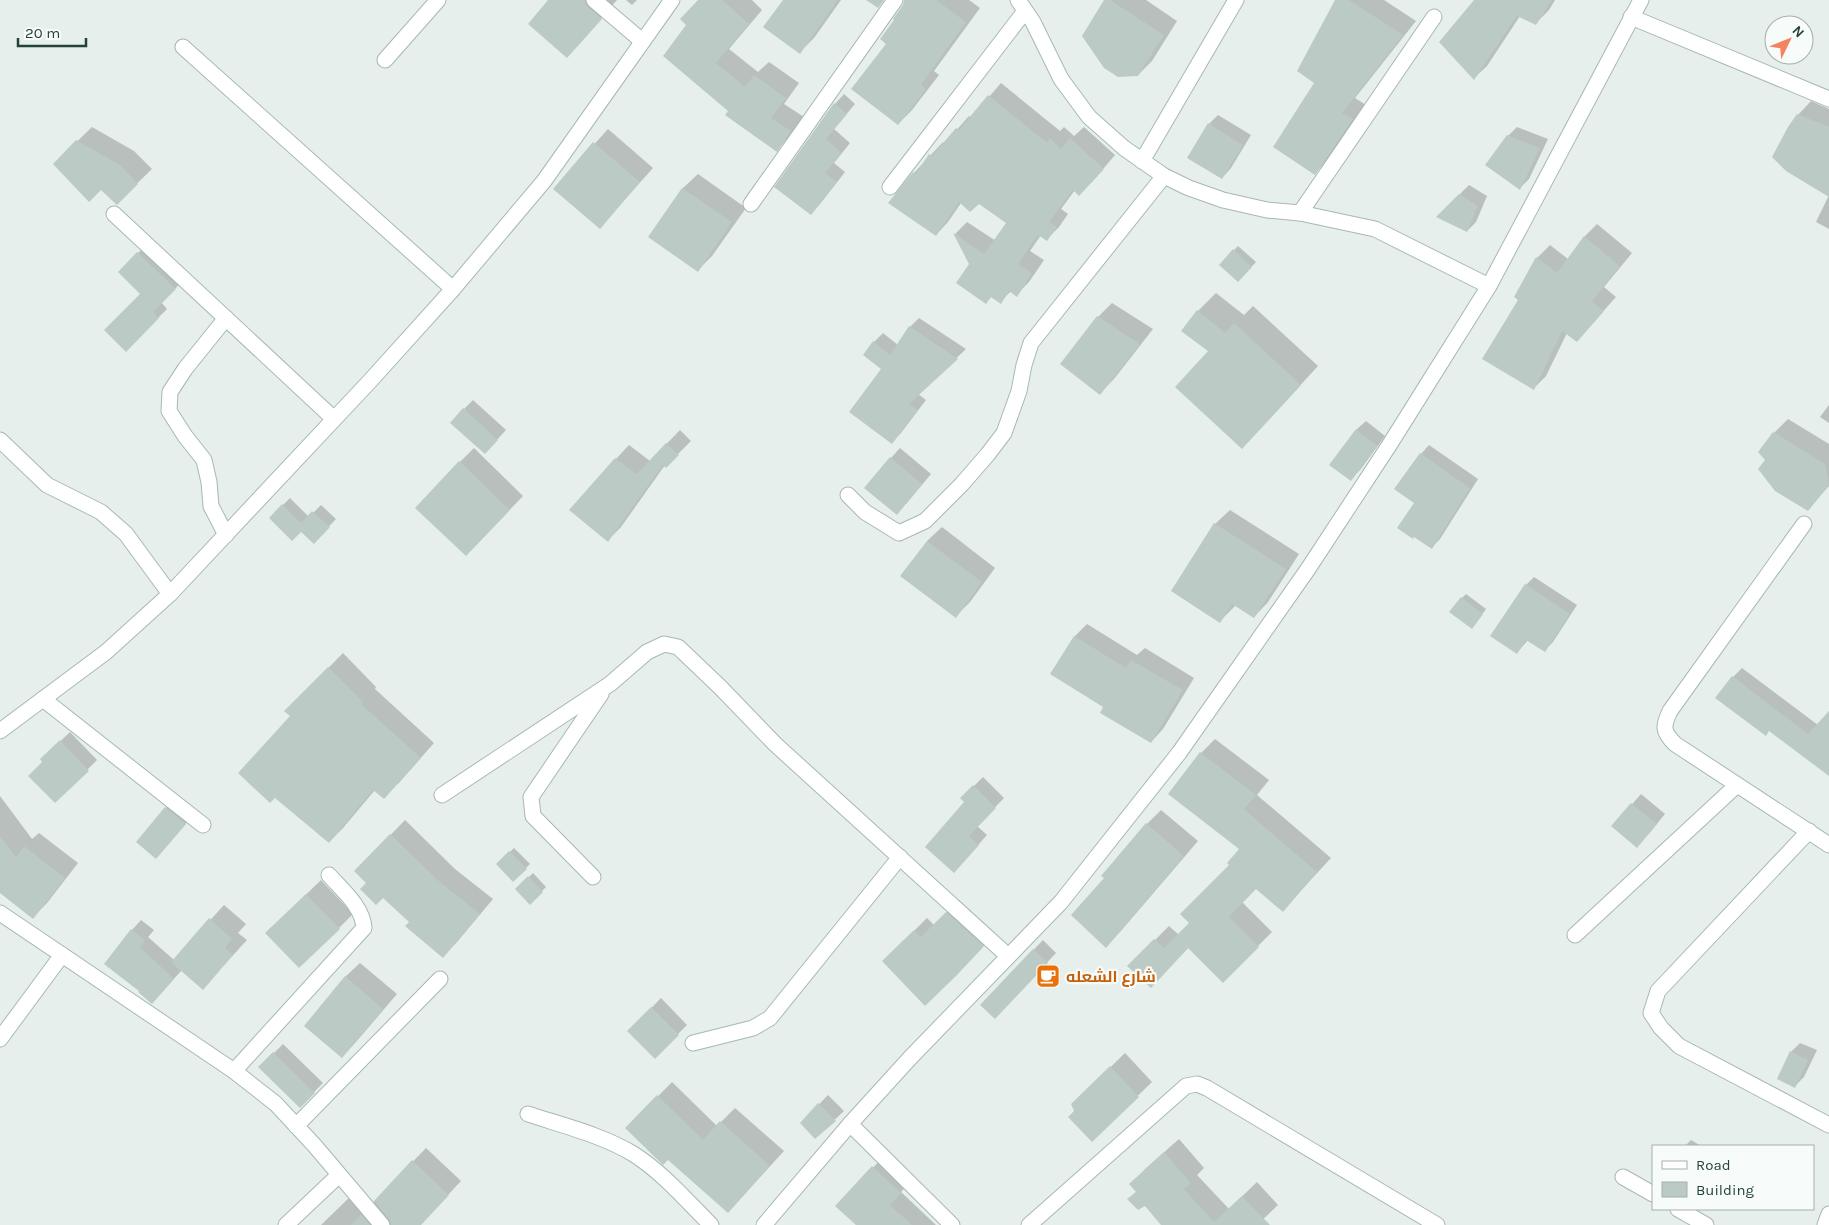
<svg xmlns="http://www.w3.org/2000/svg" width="1829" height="1225" font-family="Karla,Cairo,sans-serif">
  <rect width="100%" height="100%" fill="#e6efeb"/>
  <g fill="#0003">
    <polygon points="550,0 617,0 567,56"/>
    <polygon points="626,0 637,0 632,5"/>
    <polygon points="699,0 752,0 762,10 729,49 758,72 769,62 799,83 784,104 804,117 790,136 776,150 730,111 688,24"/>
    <polygon points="784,0 841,0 814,38 800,52"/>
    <polygon points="905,0 969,0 980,8 934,71 939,75 912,110 898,124 888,43 904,5"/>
    <polygon points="1106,0 1146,0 1177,21 1152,61 1138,75"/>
    <polygon points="1337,0 1384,0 1416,21 1355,98 1366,105 1329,159 1315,173 1316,82"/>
    <polygon points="1475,0 1555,0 1549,10 1536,23 1520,16 1487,66 1474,78"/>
    <polygon points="1001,83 1060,131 1064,127 1074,136 1084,127 1115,155 1092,182 1075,190 1061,209 1068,214 1059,227 1046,240 1041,235 1030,251 1044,260 1029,282 1016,295 1011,291 1000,302 992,296 986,302 971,264 955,234 967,222 996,241 1008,223 979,202 961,203 948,222 936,235 914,173 943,142 944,144 969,116 971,118"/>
    <polygon points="844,94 855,104 834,129 850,143 834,163 845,172 820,204 811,214 776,187 835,104"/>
    <polygon points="1811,101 1829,109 1829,229 1816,222 1829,195 1798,115"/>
    <polygon points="1218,115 1251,135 1231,168 1222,178 1209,124"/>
    <polygon points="92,127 134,151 152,169 117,203 101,188 54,164"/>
    <polygon points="1517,127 1548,139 1529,179 1520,188 1508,136"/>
    <polygon points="608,129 653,168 600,227 555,188"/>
    <polygon points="698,174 746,208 712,256 698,270 650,237 683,188"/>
    <polygon points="1469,185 1487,196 1476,222 1467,231 1438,216"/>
    <polygon points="1597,224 1632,253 1604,287 1616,297 1589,327 1567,333 1546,376 1533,389 1520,299 1515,296 1537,258 1550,245 1568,259 1584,237"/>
    <polygon points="147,244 184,280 161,302 167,309 126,350 142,294 119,272"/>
    <polygon points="1238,246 1256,262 1238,281 1221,264"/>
    <polygon points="1216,293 1244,315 1253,306 1318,366 1260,429 1210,351 1198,311"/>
    <polygon points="1112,303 1153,329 1114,379 1100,393 1098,317"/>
    <polygon points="919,318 966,349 918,394 926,400 901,433 892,442 883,369 874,342 883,333 898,345 910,327"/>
    <polygon points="473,400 506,430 494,443 464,409"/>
    <polygon points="1829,405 1829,423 1820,417"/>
    <polygon points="1788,419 1829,444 1829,486 1807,510 1766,460 1774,433"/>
    <polygon points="1366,421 1385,436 1360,470 1351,479 1356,430"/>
    <polygon points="680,430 691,441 666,466 665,465 621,527 608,540 616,459 629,445 650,461"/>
    <polygon points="1429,445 1478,479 1440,539 1432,547 1416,503 1421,454"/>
    <polygon points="474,448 523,496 480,541 460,462"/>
    <polygon points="900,448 931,474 906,504 891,458"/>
    <polygon points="290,498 309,517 321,505 336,519 314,542 301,530 270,518"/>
    <polygon points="1230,510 1299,554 1268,602 1254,617 1236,605 1220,621 1173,591 1215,524"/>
    <polygon points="942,527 995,568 970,602 956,616 927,541"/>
    <polygon points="1534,577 1577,605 1553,642 1545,650 1528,640 1517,653 1526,585"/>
    <polygon points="1466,594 1486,609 1476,623 1462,598"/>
    <polygon points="1087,624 1137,655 1145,648 1194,678 1163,729 1151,742 1105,707 1052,674 1075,636"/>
    <polygon points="343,653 376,687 375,689 434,743 398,784 375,790 343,828 329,842 275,796 292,716 286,711"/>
    <polygon points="1742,668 1818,725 1829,714 1829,767 1733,677"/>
    <polygon points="70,732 97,760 55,802 44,762 42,759"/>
    <polygon points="1215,739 1269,780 1257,795 1331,858 1283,910 1256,887 1242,902 1272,932 1223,981 1189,947 1151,987 1129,966 1169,926 1179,935 1191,923 1241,849 1170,794 1201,753"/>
    <polygon points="983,777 1004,798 977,826 987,835 963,862 966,802 962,798"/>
    <polygon points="1641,794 1665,814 1646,837 1613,826"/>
    <polygon points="0,796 32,839 39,833 78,863 47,903 33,917 0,892"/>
    <polygon points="175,799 194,814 156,858 166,808"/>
    <polygon points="1161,810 1198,841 1120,932 1106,946 1106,878 1147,824"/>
    <polygon points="405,820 455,869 493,899 457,942 443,956 410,922 356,871"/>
    <polygon points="514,848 530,864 513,880 497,864"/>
    <polygon points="533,873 546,887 530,903 517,889"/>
    <polygon points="321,880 353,914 339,928 281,919"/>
    <polygon points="959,900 995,933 970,961 896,949 927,918 934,925"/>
    <polygon points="224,905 246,924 238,933 247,940 203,988 182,970 161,993 141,991 106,964 132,930 141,920 154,930 148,937 174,960"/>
    <polygon points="1043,940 1056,953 1004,1008 981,1005"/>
    <polygon points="360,963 397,994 356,1042 342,1057 345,977"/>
    <polygon points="661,998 687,1025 655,1057 629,1031"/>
    <polygon points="1800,1043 1817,1050 1804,1077 1795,1086 1791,1052"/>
    <polygon points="283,1044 323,1083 300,1106 260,1067"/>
    <polygon points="1125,1053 1152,1082 1092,1140 1073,1104"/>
    <polygon points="672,1082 717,1126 735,1108 784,1151 728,1212 668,1159 627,1128"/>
    <polygon points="828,1095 844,1111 815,1138 801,1123"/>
    <polygon points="1179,1139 1204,1168 1197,1175 1229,1209 1257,1182 1278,1205 1257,1225 1163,1225 1145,1205 1129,1199 1137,1191 1144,1170"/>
    <polygon points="1691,1140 1701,1146 1685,1146"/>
    <polygon points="426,1148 461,1181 420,1225 321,1225 352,1195 366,1210"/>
    <polygon points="885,1155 912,1180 901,1192 936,1225 857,1225 837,1206"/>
  </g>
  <g fill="#bbcac4">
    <polygon points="548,0 585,0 588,7 602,19 567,58 528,24"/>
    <polygon points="698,0 722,0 749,24 716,63 745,87 754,75 786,98 771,118 791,131 777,152 725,115 728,111 663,56 686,25 680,19"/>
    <polygon points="783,0 838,0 800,54 763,27"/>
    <polygon points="866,0 884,0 878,8"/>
    <polygon points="904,0 936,0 966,22 921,85 926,89 898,125 851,89 886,44 880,39 894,20 893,19 903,5"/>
    <polygon points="1104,0 1110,0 1164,35 1138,76 1118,77 1104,68 1082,36"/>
    <polygon points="1335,0 1349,0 1403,35 1342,113 1353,119 1315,175 1273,147 1314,83 1297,71"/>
    <polygon points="1474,0 1552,0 1536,25 1517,16 1474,80 1439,42"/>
    <polygon points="988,95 1047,143 1050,138 1061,149 1070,138 1104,169 1079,196 1073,190 1049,222 1057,227 1047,241 1038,235 1018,264 1032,273 1017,297 1009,291 1001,304 991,297 986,304 956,283 969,264 953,233 984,254 1006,223 979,204 970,212 959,202 936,236 888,203 913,172 916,174 929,154 932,156 956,128 959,130"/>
    <polygon points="834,103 847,114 826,139 842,153 825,173 837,182 811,215 774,187"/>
    <polygon points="1797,114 1829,127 1829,197 1786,171 1772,157 1788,127"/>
    <polygon points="1208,123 1243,145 1222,179 1187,158"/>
    <polygon points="1507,135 1540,148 1520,190 1485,165"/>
    <polygon points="76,140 120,165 138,184 117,205 101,190 89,202 53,164"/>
    <polygon points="593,142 640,182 600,229 553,189"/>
    <polygon points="682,188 732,222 698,272 648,237"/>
    <polygon points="1459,194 1478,206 1467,232 1436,217"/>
    <polygon points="1584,236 1620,266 1592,301 1604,311 1577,342 1562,331 1534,390 1482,359 1518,300 1514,297 1536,257 1557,273"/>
    <polygon points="1233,249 1252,267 1238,282 1219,265"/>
    <polygon points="137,252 176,289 153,312 159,318 126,352 104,330 140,294 118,272"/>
    <polygon points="1197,310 1225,333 1234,323 1301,385 1242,449 1175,387 1208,351 1181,331"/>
    <polygon points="1097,316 1140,344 1100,395 1060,364"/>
    <polygon points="909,326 958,359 909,404 918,410 892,444 849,412 881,369 863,355 873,341 890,355"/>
    <polygon points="463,408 498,440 485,454 450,423"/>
    <polygon points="1356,429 1377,446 1351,481 1329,465"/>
    <polygon points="1773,432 1825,464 1829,485 1808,511 1775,491 1758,469 1765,460 1758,452"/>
    <polygon points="666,443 679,455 666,468 663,465 608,542 569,510 615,458 637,474"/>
    <polygon points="1420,453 1470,488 1432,549 1414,537 1413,539 1397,528 1414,503 1394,489"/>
    <polygon points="890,457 922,484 897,515 864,488"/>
    <polygon points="459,461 510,510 466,556 415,508"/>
    <polygon points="282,504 301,523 312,511 330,527 314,544 301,532 292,541 269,518"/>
    <polygon points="1214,523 1286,569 1254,618 1232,604 1220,623 1171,591"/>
    <polygon points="927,541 982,582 956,618 900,576"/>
    <polygon points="1525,584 1570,614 1545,652 1526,640 1517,654 1490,636"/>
    <polygon points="1461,597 1483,614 1472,629 1449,612"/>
    <polygon points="1074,636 1126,668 1131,660 1183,690 1151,743 1100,713 1103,707 1050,674"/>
    <polygon points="328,667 363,702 361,704 421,758 384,799 373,790 329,843 275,798 270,803 238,773 290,716 284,711"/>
    <polygon points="1732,676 1808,734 1829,711 1829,776 1769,731 1766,736 1715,698"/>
    <polygon points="60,740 89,771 55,803 28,776 42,762 40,759"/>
    <polygon points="1200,752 1256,795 1244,809 1317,872 1283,912 1256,889 1229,917 1259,947 1223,983 1188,948 1151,988 1127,966 1154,939 1164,948 1189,923 1180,914 1229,865 1227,863 1239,849 1168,794"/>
    <polygon points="973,785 996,808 969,836 979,845 954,873 925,847 964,802 960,798"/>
    <polygon points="1631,803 1657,824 1637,848 1611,826"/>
    <polygon points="165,807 186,824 156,859 136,842"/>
    <polygon points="1146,823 1184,856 1106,948 1071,915 1104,878 1101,876"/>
    <polygon points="390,834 441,883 480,914 443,958 405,926 409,922 383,898 376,905 360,889 366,883 354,871"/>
    <polygon points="0,836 16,857 24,846 65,878 33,919 0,893"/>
    <polygon points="509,851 527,869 513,882 496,864"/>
    <polygon points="528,876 543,892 530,905 515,889"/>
    <polygon points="306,894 340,929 299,968 265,933"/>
    <polygon points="946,912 984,946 957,975 925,1006 882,961 914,930 921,937"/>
    <polygon points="209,918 232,939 225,948 233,955 203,990 171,962"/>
    <polygon points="131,929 145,940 140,947 174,979 152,1004 138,992 139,991 104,964"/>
    <polygon points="1033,949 1048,963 995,1019 980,1005"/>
    <polygon points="345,976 383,1009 342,1058 304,1026"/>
    <polygon points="651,1007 679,1035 655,1059 627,1031"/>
    <polygon points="1790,1051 1808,1060 1795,1088 1777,1079"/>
    <polygon points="273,1052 315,1093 300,1108 258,1067"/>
    <polygon points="1110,1066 1139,1097 1092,1142 1068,1117 1074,1111 1071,1104"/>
    <polygon points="657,1095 703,1140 720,1121 770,1166 728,1213 668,1160 663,1165 625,1128"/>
    <polygon points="818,1103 836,1121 815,1139 800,1123"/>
    <polygon points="1164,1152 1191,1183 1184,1189 1214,1222 1242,1196 1270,1225 1161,1225 1145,1206 1138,1210 1127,1199 1136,1192 1129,1184"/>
    <polygon points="412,1160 449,1195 421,1225 391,1225 389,1219 374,1201"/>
    <polygon points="872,1166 901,1193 890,1205 912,1225 856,1225 835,1206"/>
    <polygon points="361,1214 370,1225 351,1225"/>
  </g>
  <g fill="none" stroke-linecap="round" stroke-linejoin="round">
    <g stroke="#a8b8b2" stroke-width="17">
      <g id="minor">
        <polyline points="594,0 642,41"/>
        <polyline points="1018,0 1033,22 1061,79 1089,117 1124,148 1164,176 1189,188 1223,200 1267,210 1300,213 1375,229 1489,286"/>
        <polyline points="1631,17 1829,99"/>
        <polyline points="183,47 453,289"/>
        <polyline points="385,60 438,0"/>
        <polyline points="1142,161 1236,0"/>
        <polyline points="890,187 1025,11"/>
        <polyline points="751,204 895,0"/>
        <polyline points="1300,213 1434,17"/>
        <polyline points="114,214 334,419"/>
        <polyline points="226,318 185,369 170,392 169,411 185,436 204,460 209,482 211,506 226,535"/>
        <polyline points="0,440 47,485 101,512 126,534 170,594"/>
        <polyline points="848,495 865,512 899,533 925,521 962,484 988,454 1004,433 1019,391 1024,365 1031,343 1164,176"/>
        <path d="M1804 524 1670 711C1663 726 1662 731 1675 744L1829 845"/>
        <polyline points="43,699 203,825"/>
        <polyline points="0,731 106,652 170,594 370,381 453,289 544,181 672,0"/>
        <polyline points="442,795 610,684 647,652 664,644 678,647 720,687 775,744 1008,956"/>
        <polyline points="1809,831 1658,991 1651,1013 1661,1028 1679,1046 1829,1125"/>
        <polyline points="593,877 533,816 531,797 601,694"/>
        <polyline points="0,913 234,1071 276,1104 315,1146 382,1225"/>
        <polyline points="1575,935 1737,785"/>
        <polyline points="0,1039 62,955"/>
        <polyline points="693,1043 753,1028 770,1018 900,857"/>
        <path d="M234 1071 364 928C363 907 342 890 329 875"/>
        <path d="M528 1114C561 1125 605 1136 635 1155 664 1174 687 1201 711 1225"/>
        <polyline points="850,1124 952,1225"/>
        <polyline points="296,1126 440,979"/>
        <polyline points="1623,1177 1653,1194"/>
        <polyline points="1678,1209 1706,1225"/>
        <polyline points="286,1225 339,1175"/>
        <polyline points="764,1225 850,1124 910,1058 1061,902 1179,753 1308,569 1390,444 1489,286 1641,0"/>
        <polyline points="1029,1225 1186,1086 1197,1084 1207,1088 1437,1225"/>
        <polyline points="1825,1225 1829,1214"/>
      </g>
    </g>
    <use href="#minor" stroke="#fff" stroke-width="15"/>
  </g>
  <defs>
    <g id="cafe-square" transform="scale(1.25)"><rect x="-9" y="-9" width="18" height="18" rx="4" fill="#e8710a" stroke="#f7fbf9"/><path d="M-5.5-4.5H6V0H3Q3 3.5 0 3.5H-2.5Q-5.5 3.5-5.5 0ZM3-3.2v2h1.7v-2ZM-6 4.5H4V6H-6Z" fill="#fff"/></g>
  </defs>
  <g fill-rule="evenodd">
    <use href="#cafe-square" x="1048" y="976"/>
  </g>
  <g text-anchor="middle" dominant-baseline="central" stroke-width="4.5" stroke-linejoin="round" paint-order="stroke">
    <g font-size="16" font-weight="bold" fill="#c56008" stroke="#f7fbf9" text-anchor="start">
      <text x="1066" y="976">شارع الشعله</text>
    </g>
  </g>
  <rect x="1652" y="1145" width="162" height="65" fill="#f7fbf9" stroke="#a3b1ad"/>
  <rect x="1662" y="1161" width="25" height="8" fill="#ffffff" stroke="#a3b1ad"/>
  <text x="1696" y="1170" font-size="15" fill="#24423a">Road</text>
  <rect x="1662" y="1182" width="25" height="15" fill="#bbcac4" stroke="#a3b1ad"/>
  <text x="1696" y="1195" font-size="15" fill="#24423a">Building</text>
  <g transform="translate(1789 40) rotate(47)"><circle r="24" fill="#f7fbf9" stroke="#a3b1ad"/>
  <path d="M0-4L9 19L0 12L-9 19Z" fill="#f4845f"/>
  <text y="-8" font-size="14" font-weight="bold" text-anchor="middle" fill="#24423a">N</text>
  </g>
  <path d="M18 38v8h68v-8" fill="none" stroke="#24423a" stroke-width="2.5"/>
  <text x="25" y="38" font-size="15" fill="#24423a" stroke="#f7fbf9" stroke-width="4" paint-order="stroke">20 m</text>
</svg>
